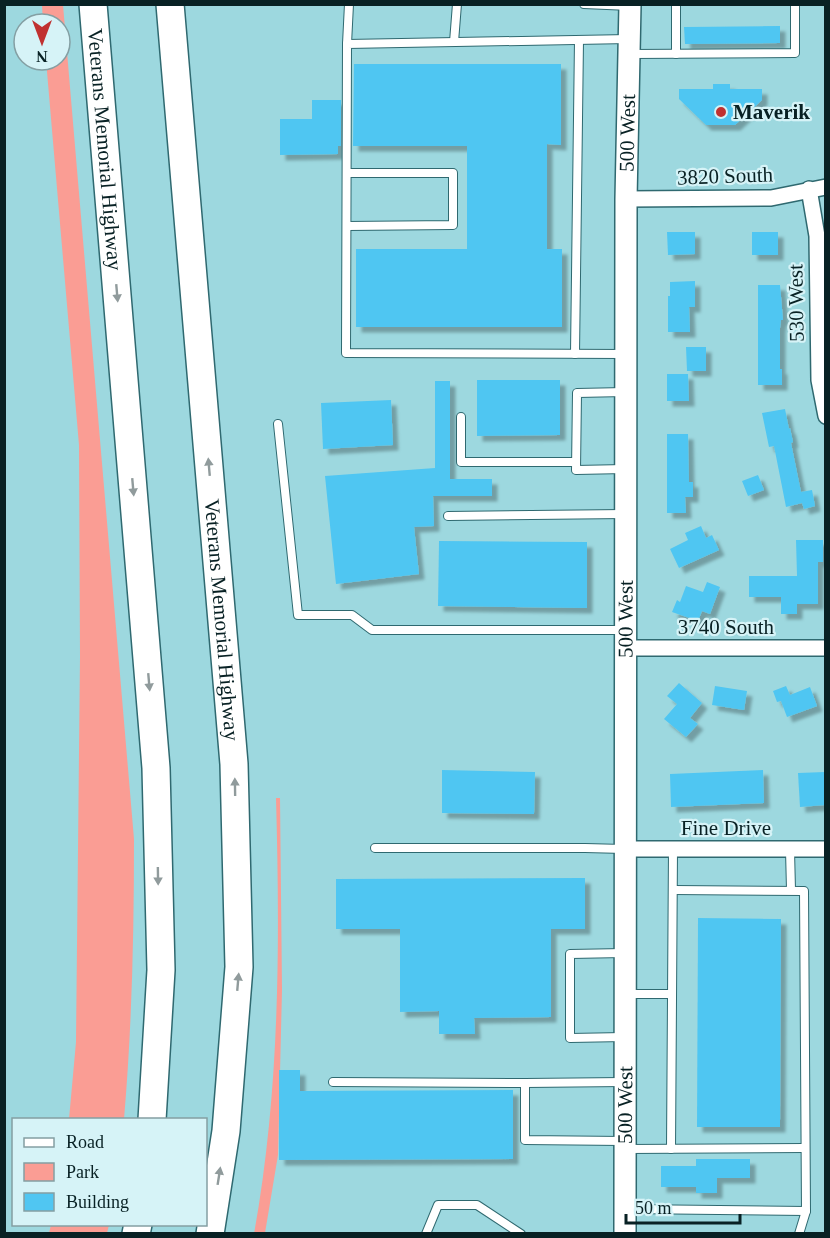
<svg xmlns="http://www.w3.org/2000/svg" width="830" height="1238" font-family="Georgia,serif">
  <defs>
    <filter id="shadow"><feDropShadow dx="5.5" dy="5.5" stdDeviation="1.5" flood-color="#0004"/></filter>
  </defs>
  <rect width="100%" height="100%" fill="#9dd8df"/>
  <g fill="#fa9d94">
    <path d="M42 5H63L134 839C134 933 132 1026 124 1119H69L76 1042 80 657 79 445 46 60H60V24H43Z"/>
    <path d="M276 798H280L282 990 278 1155 265 1233 254 1234C280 1090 280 944 276 798Z"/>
    <polygon points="51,1225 51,1224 109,1225 107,1233 49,1233"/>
  </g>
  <g fill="#50c6f2" filter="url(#shadow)">
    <polygon points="780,26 780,43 685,44 684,27"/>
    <polygon points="354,64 561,64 561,145 547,144 547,249 562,249 562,327 356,327 356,249 467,249 467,146 353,146"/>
    <polygon points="713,84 730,84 730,89 762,89 762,100 735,125 706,125 679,99 679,89 713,89"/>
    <polygon points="312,100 341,100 341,146 338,146 338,154 280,155 280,119 312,119"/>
    <polygon points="667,232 695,232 695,254 668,255"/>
    <rect x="752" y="232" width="26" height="23"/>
    <polygon points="695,281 695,307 689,307 690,332 668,332 668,296 670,296 670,282"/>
    <polygon points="758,285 780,285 783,320 781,320 780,328 780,369 782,369 782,385 758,385"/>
    <polygon points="686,347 706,347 706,371 687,371"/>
    <polygon points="667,374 688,374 689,401 667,401"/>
    <polygon points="477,380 560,380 560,435 477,436"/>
    <polygon points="435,381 450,381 450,479 492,479 492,496 433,496 434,526 414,527 419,574 336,584 325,476 435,468"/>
    <polygon points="391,400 393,445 323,449 321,403"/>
    <polygon points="785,409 789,429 790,428 793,442 791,443 801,492 812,490 815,506 804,509 802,503 786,507 774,446 769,447 762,413"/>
    <polygon points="667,434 688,434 689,482 693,482 693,497 685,497 686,513 667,513"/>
    <polygon points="758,475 764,490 748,496 742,481"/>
    <polygon points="701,526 706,538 712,535 719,550 679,568 670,549 688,540 685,533"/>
    <polygon points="796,540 823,540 823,562 818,562 818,604 797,604 797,614 781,614 781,597 749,597 749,576 797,576"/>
    <polygon points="439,541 587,542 587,608 438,606"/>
    <polygon points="707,582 720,587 710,614 702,611 698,621 672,612 677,600 680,602 686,586 703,592"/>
    <polygon points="679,683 702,703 690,718 698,724 686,737 664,719 677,704 667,696"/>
    <polygon points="715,686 747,691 744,710 712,705"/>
    <polygon points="786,686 790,695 810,687 817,706 787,717 781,701 777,702 773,691"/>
    <polygon points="442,770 535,772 534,814 442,813"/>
    <polygon points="763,770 764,803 671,807 670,774"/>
    <polygon points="825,772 825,805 800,807 798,773"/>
    <polygon points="585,878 585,929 551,929 551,1017 474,1018 475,1034 439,1034 439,1011 400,1012 400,929 336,929 336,879"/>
    <polygon points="698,918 781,919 780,1127 697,1127"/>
    <polygon points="279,1070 300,1070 300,1091 513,1090 513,1159 279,1160"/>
    <polygon points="696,1159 750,1159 750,1178 717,1178 717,1193 696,1193 696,1187 661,1187 661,1166 696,1166"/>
  </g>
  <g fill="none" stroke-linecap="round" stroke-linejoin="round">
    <g stroke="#2f6970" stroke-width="10">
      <g id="lane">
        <polyline points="584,4 630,6"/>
        <polyline points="676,4 676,54"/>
        <polyline points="454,42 457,4"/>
        <polyline points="347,44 349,4"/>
        <polyline points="631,54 795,53 795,4"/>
        <polyline points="347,226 453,225 453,173 347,173"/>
        <polyline points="575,354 579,40"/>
        <polyline points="625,354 346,353 347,44 629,39"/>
        <polyline points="625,392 577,393 576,470 625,469"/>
        <polyline points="461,417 461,462 576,462"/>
        <polyline points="278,424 298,615 352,615 372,630 625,630"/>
        <polyline points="448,516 625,514"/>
        <polyline points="375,848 585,848 624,849"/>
        <polyline points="790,850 791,890"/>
        <polyline points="674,890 804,891 806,1211 799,1234"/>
        <polyline points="628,994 671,994"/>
        <polyline points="624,1037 570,1038 570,954 624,953"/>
        <polyline points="333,1082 525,1083"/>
        <polyline points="623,1141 525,1140 525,1083 624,1082"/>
        <polyline points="627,1149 805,1148"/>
        <polyline points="671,1149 673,849"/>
        <polyline points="627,1209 806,1211"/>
        <polyline points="426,1234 438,1205 477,1205 521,1234"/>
      </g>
    </g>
    <g stroke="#2f6970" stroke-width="18">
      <g id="street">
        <polyline points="809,189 817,236 819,380 826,416"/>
        <polyline points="626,199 771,198 826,187"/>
        <polyline points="626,648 826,648"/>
        <polyline points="626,849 826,849"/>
      </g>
    </g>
    <g stroke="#2f6970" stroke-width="24">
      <g id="secondary">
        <path id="s1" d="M625 1234 626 199 630 4"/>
      </g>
    </g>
    <g stroke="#2f6970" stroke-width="30">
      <g id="highway">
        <path id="s2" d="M93 4 156 768 161 970 152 1120"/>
        <path id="s3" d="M170 4 234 764 239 967 226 1131 210 1234"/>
        <polyline points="136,1234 138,1224"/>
      </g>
    </g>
    <use href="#lane" stroke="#fff" stroke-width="8"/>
    <use href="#street" stroke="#fff" stroke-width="15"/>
    <use href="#secondary" stroke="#fff" stroke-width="21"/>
    <use href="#highway" stroke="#fff" stroke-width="27"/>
  </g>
  <defs><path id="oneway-solid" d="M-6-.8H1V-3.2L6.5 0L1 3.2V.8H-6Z" transform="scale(1.5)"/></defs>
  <g fill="#909b9c">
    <use href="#oneway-solid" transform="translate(117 293) rotate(85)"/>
    <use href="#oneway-solid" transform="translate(209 467) rotate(-95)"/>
    <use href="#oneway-solid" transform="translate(133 487) rotate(85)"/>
    <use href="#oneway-solid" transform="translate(149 682) rotate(85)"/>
    <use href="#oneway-solid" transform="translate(235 787) rotate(-91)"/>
    <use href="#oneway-solid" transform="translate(158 876) rotate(89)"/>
    <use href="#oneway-solid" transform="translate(238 982) rotate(-85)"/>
    <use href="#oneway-solid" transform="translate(219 1176) rotate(-81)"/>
  </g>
  <circle fill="#c03130" stroke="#d6f3f7" stroke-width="2" cx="721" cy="112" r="6"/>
  <g text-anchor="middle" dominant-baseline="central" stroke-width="4.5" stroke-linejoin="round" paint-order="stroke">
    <g font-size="21" font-weight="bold" fill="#082124" stroke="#d6f3f7" text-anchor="start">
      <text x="733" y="112">Maverik</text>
    </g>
    <g font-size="21" fill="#082124" stroke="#d6f3f7">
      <text stroke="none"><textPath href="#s1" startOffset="1101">500 West</textPath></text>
      <text stroke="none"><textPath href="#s2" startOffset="146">Veterans Memorial Highway</textPath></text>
      <text transform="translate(725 176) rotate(-2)">3820 South</text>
      <text transform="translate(796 303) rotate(-91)">530 West</text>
      <text stroke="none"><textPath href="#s3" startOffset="618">Veterans Memorial Highway</textPath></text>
      <text stroke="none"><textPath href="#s1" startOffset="615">500 West</textPath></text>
      <text x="726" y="627">3740 South</text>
      <text x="726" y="828">Fine Drive</text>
      <text stroke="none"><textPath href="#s1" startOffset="129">500 West</textPath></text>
    </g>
  </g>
  <rect width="830" height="1238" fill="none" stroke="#082124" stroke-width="12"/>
  <rect x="12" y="1118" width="195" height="108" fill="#d6f3f7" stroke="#849fa3" stroke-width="1.5"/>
  <rect x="24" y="1138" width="30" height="9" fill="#ffffff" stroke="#849fa3" stroke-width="1.5"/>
  <text x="66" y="1148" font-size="18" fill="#082124">Road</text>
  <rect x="24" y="1163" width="30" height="18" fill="#fa9d94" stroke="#849fa3" stroke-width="1.5"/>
  <text x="66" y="1178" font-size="18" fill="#082124">Park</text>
  <rect x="24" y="1193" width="30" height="18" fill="#50c6f2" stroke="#849fa3" stroke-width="1.5"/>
  <text x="66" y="1208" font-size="18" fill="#082124">Building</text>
  <g transform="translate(42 42) rotate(180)"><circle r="28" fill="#d6f3f7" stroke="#849fa3" stroke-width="1.5"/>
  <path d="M0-4.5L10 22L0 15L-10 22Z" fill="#c03130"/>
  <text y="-9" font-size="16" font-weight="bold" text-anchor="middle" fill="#082124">N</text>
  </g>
  <path d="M626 1214v9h114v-9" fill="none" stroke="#082124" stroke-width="3"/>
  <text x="635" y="1214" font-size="18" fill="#082124" stroke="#d6f3f7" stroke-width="4.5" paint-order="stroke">50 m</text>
</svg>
